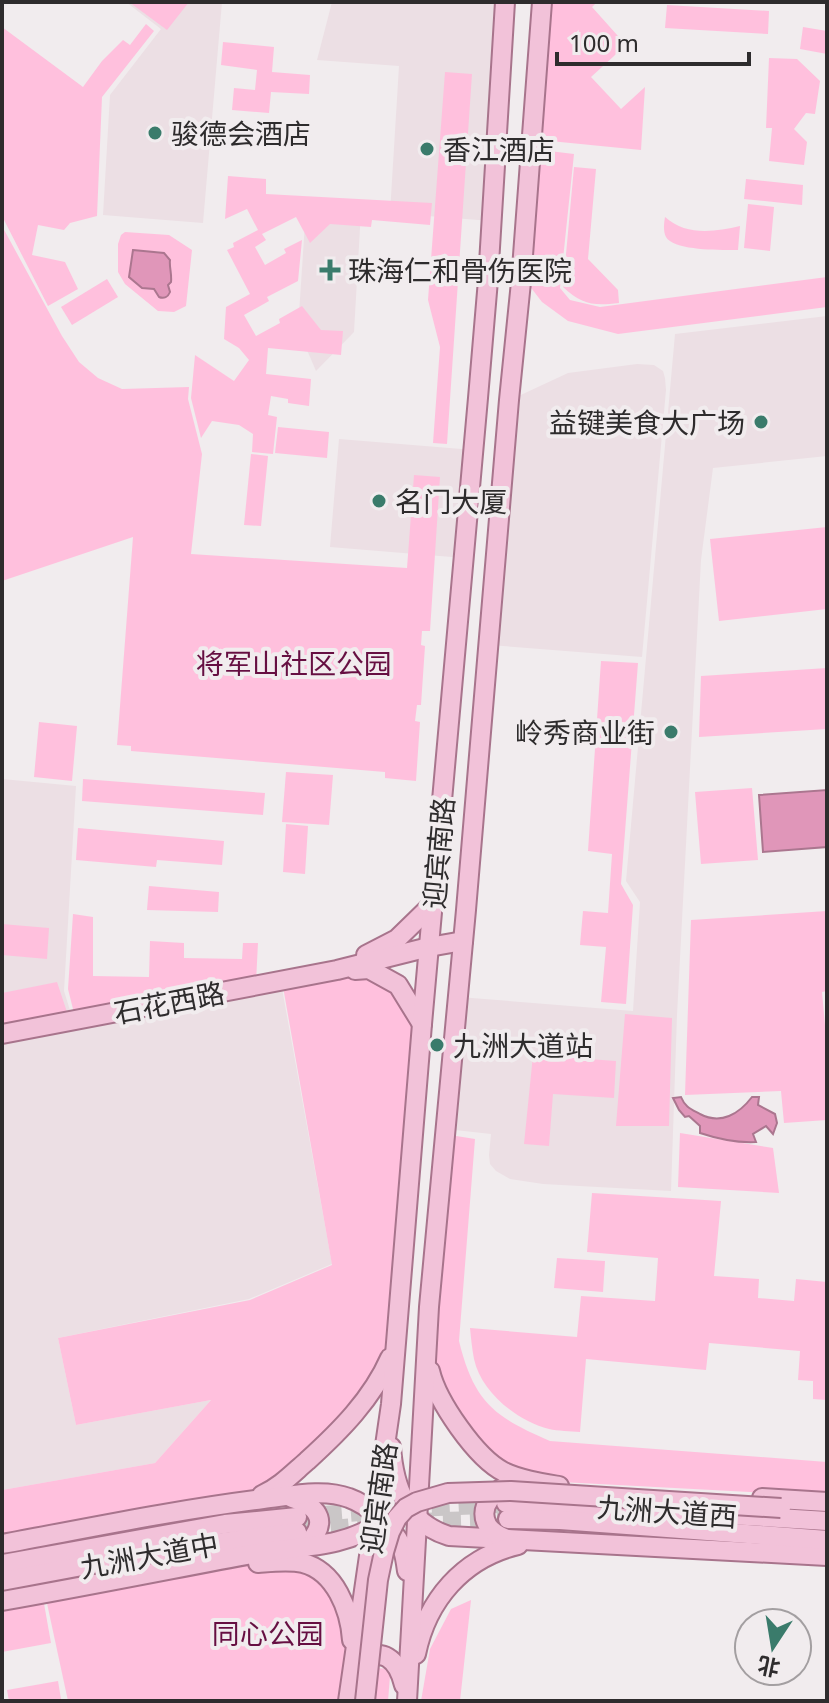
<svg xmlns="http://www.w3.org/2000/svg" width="829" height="1703" font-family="'Noto Sans','Noto Sans SC',sans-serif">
  <rect width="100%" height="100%" fill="#f1ecee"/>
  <g fill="#ecdfe4">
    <polygon points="126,2 222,2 203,223 103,215 110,95 161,29"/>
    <polygon points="332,2 505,2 491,221 390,213 399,66 317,60"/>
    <polygon points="306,208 361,211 354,332 316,371 298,329"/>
    <polygon points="827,316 827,456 713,468 701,560 677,1015 671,1191 543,1184 510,1179 496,1171 490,1164 489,1155 491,1134 446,1129 459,997 633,1011 640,902 626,881 675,334"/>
    <polygon points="637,364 654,365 663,371 665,378 666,390 642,657 490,645 510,400 568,373"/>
    <polygon points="339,439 474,450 464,558 330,547"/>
    <polygon points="2,779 76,786 64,991 73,1020 2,1033"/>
    <polygon points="281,983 332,1264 249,1299 58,1338 76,1425 211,1400 155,1463 2,1490 2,1036"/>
  </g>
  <g fill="#ffc0dd" fill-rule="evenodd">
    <polygon points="129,2 189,2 167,30"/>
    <polygon points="547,2 597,2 592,7 626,45 591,77 621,109 645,87 641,150 540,140"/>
    <polygon points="667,5 769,11 768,34 665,28"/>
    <polygon points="146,24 154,31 102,97 97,216 70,223 64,230 38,225 32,255 65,262 78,289 48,306 2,216 2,27 83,87 102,61 123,40 130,45"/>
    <polygon points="803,27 827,31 827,54 800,49"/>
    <polygon points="223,42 274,47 272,72 310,75 309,94 271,92 269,113 232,110 234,88 255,90 257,70 221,65"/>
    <polygon points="769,58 797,59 820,81 815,114 806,113 794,129 807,142 804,165 769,161 772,128 766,128"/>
    <polygon points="445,72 472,74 447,444 433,443 440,347 428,300"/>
    <polygon points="541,150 574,154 560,288 570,300 600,307 827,277 827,307 618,334 568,321 542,302 525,280"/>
    <path d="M574 167 596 169 588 259 618 290 619 303C594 306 582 305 563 287Z"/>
    <polygon points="228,176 266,179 266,194 432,203 430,225 372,220 371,227 330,224 310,243 296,217 262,234 266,240 255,247 265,265 286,253 284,249 302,240 298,281 267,297 269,301 244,315 256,336 280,323 279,319 302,306 321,330 343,331 341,355 268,348 266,374 311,379 309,406 288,403 288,399 271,396 268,415 277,417 273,454 252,452 253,434 239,425 212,421 201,438 191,398 195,355 234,381 249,360 239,348 224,339 226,307 250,294 227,250 234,247 233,243 258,230 247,209 225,219"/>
    <polygon points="746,179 803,185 802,205 744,199"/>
    <polygon points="748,204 774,207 770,251 744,248"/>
    <path d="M665 217C686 236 714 232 740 226L738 250C722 250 674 251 666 237 663 231 664 223 665 217Z"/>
    <polygon points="2,226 62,336 79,362 98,378 122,389 189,387 188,399 202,454 191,554 407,568 414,475 440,477 430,631 422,631 421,645 425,646 421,705 417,705 415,721 420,722 416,781 385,778 385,772 131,751 131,746 117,745 133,537 2,581"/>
    <path d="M125 232 169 235 192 250 186 306 174 312 158 311 125 284 118 272V244L121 235ZM133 250 163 252 168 285 155 292V289L129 275Z"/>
    <polygon points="107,279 118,297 72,325 61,307"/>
    <polygon points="278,427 329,432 327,458 275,453"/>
    <polygon points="251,454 268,456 261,526 244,525"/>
    <polygon points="827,527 827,609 719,621 710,539"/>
    <polygon points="601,661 638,663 621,884 633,905 626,1004 601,1002 606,947 580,945 583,911 608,913 612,854 588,851"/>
    <polygon points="827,668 827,729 699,737 701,676"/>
    <polygon points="39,722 77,726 72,781 34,777"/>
    <polygon points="286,772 333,775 329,825 282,822"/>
    <polygon points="83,779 265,793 263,815 82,801"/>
    <polygon points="752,788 758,860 701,864 695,792"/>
    <polygon points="286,824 308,826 305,874 283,872"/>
    <polygon points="78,828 224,841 222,865 157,860 156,867 76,860"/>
    <polygon points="149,886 219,892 218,912 147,910"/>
    <polygon points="827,911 827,991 822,992 827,1047 827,1120 784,1123 781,1091 685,1095 691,920"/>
    <polygon points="73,914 93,917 93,976 149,977 150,941 184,943 184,958 242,959 243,943 258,943 256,982 75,1017 68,989"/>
    <polygon points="2,924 49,928 47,959 2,955"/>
    <polygon points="369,970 398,986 421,1025 395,1344 375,1385 268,1492 2,1544 2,1490 155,1463 211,1400 76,1425 58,1338 250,1300 332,1265 282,981"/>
    <polygon points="57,982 69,1018 2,1031 2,993"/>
    <polygon points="625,1014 672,1018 669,1126 616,1126"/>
    <polygon points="533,1055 616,1061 614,1098 553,1094 549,1146 524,1144"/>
    <polygon points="680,1133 773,1148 779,1193 678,1187"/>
    <path d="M450 1135 475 1139 459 1341C474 1402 494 1417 550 1441L827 1462V1496L561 1482 535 1476 492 1457 453 1409 432 1361Z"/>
    <path d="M592 1193 721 1201 714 1276 759 1279 758 1298 794 1301 796 1279 827 1282V1400L813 1399V1381L798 1380 800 1351 709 1343 706 1370 586 1359 580 1432C570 1431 558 1431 549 1429 517 1421 481 1392 474 1359 472 1349 471 1338 470 1328L577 1337 581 1296 655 1301 658 1258 587 1252Z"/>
    <polygon points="557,1258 605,1261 603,1292 554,1288"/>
    <polygon points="271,1562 315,1569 347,1615 348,1701 68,1701 45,1594 244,1564"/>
    <polygon points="43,1598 51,1643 2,1652 2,1605"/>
    <polygon points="471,1600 460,1701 421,1701 430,1649 451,1609"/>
    <polygon points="378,1668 388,1669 390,1676 388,1701 371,1701 374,1671"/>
    <polygon points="58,1681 61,1699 50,1701 9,1701 7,1690"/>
  </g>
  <g fill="#e096b9" stroke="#ab768f" stroke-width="2">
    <path d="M133 250 164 253 170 260C169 266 172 274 171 282L168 285 170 292C168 297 164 299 159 297L154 289 142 288 129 277Z"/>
    <polygon points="827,790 827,847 763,852 759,795"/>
    <path d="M681 1097C685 1107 691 1109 700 1114 721 1125 739 1114 752 1097H759L758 1105 775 1114 777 1123 773 1134 766 1126 753 1134 756 1142C737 1143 718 1139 700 1133V1126L689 1116 685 1117 679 1110 673 1098Z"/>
  </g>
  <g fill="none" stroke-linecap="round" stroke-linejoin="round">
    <g stroke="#cac6c7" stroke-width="18" stroke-dasharray="18 9" stroke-linecap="butt">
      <polyline points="297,1517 399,1509 500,1504"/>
      <polyline points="416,1522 508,1519"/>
      <polyline points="304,1532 374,1525"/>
    </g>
    <g stroke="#a8748c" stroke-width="22">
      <g id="major">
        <polyline points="366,955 397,939 433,904"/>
        <polyline points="355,970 369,969 398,985 422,1024"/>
        <polyline points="2,1034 337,970 429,947 463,941"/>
        <path d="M430 1371C437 1401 476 1458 504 1472 521 1480 541 1483 559 1486"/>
        <path d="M391 1447C394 1488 407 1523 449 1536L827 1556"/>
        <path d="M506 1486C478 1500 476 1528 507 1539"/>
        <path d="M262 1495C280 1487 293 1473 307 1461 340 1431 372 1399 390 1358"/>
        <path d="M292 1498C321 1507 329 1524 305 1546"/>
        <polyline points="762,1498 827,1502"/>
        <polyline points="506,1503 556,1504 827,1521"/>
        <polyline points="508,1519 560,1520 827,1540"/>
        <path d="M2 1544C89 1528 175 1510 263 1499 290 1496 323 1488 349 1498 369 1505 393 1527 402 1547 405 1555 406 1563 407 1571"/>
        <path d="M258 1563C272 1562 289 1560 303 1563 335 1571 350 1610 352 1640"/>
        <polyline points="2,1564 225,1524 297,1517"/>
        <polyline points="2,1581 173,1549 297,1532"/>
        <path d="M2 1601C87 1586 172 1569 257 1553 299 1546 345 1548 381 1522"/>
        <path d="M416 1654C427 1600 463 1558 518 1545"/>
        <path d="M359 1666C381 1643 398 1660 404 1685"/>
        <polyline points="348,1701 391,1404 422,1024 478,398 488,280 505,2"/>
        <polyline points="407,1701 429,1307 466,910 509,400 521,282 542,2"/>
      </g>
    </g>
    <use href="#major" stroke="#f2c2d9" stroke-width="18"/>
    <g stroke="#a8748c" stroke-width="22" stroke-linecap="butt">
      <polyline id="major-bridge" points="365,1701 378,1580 384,1552 390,1532 397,1518 406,1508 417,1502 448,1493 511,1491 781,1508"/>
    </g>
    <use href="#major-bridge" stroke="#f2c2d9" stroke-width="18"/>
  </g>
  <g fill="#3a7b6b" stroke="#f1ecee" stroke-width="3">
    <circle cx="155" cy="133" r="8"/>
    <circle cx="427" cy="149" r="8"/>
    <path d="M326 258h8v8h8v8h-8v8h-8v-8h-8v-8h8z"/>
    <circle cx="761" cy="422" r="8"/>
    <circle cx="379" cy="501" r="8"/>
    <circle cx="671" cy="732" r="8"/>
    <circle cx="437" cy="1045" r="8"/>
  </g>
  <g text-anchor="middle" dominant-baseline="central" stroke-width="8" stroke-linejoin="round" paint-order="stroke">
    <g font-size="28" fill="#2e2c2d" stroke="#f1ecee" text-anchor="start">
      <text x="171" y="133">骏德会酒店</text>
      <text x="443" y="149">香江酒店</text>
      <text x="348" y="270">珠海仁和骨伤医院</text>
      <text x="745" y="422" text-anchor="end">益键美食大广场</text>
      <text x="395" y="501">名门大厦</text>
      <text x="655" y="732" text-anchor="end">岭秀商业街</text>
      <text x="453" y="1045">九洲大道站</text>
    </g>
    <g font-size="28" fill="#660f42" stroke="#f1ecee">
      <text x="294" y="663">将军山社区公园</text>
      <text x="268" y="1633">同心公园</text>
    </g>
    <g font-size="28" fill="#2e2c2d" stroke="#f1ecee">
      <text transform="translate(438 853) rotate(-85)">迎宾南路</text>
      <text transform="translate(169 1002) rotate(-11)">石花西路</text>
      <text transform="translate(378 1498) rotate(-82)">迎宾南路</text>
      <text transform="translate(667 1511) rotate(4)">九洲大道西</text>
      <text transform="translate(149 1555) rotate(-10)">九洲大道中</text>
    </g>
  </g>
  <rect width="829" height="1703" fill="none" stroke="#2e2c2d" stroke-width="8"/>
  <g transform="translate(773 1647) rotate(192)"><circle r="38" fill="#f1ecee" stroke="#a39fa1" stroke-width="2"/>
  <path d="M0-6L14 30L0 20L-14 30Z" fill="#3a7b6b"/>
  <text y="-12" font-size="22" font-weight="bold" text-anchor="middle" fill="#2e2c2d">北</text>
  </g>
  <path d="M557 52v12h192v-12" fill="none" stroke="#2e2c2d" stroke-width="4"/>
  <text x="569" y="52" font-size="24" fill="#2e2c2d" stroke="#f1ecee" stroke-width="6" paint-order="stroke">100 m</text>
</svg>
